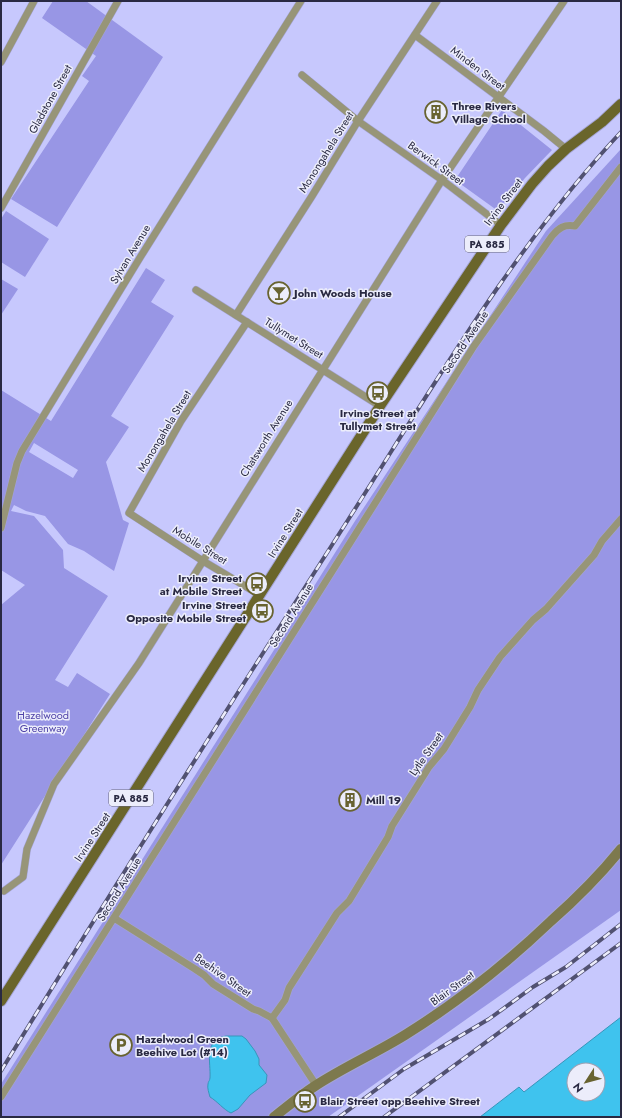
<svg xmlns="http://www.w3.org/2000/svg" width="622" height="1118" font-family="Jost,sans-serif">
  <rect width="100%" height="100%" fill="#c7c8fd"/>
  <g fill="#9896e5" fill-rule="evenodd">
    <polygon points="53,1 86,1 163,57 57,227 11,199 89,81 82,76 96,56 42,18"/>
    <polygon points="502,110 552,150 525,178 498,211 455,180"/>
    <polygon points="621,149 621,910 328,1117 1,1117 1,1084 355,521 546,231"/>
    <polygon points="6,211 49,239 25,277 1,262 1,219"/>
    <path d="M146 268 165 280 151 302 174 316 111 416 129 427 106 462 123 520 129 523 114 571 84 551 68 544 45 516 26 511 14 505 11 511 34 516 63 550 64 568 108 596 55 680 68 687 77 673 110 694 1 865V605L25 585 1 570V390L51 421ZM34 443 78 470 73 478 29 452Z"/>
    <polygon points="1,279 18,289 1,315"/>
  </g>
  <g fill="#3fc3ee" stroke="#3895ba" fill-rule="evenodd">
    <path d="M621 1017V1117H480L519 1087 524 1092ZM574 1070H598V1094H574Z"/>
    <path d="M226 1036H242L246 1039 255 1051 259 1059V1065L267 1075 266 1083 250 1095 238 1109 231 1113C224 1110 217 1101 210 1097 209 1093 207 1088 208 1084 209 1079 209 1083 210 1078 211 1062 203 1040 226 1036Z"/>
  </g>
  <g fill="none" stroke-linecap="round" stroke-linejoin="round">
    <g stroke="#a4a5d4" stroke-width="8">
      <g id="street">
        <polyline points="415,35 544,131 566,149"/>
        <polyline points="1,62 34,1"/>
        <polyline points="302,75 358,121 442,180 501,225"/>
        <polyline points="1,208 118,1"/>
        <polyline points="196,290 380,406"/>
        <polyline points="236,315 312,196 358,121 437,1"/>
        <polyline points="247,322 181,421 129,513 203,561 260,595"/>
        <polyline points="1,528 17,463 22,451 141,256 301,1"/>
        <polyline points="4,891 23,877 27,849 54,784 139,663 442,180 564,1"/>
        <polyline points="114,918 195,969 204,975 213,984 253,1009 259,1011 272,1018 316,1085"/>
        <polyline points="272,1018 285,1000 289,988 337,913 349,901 388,837 392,826 429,767 444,749 470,707 478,690 500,657 533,620 546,609 594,555 602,541 621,519"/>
        <path d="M1 1097 474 346 552 236C559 228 564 224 575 226L621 167"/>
      </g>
    </g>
    <g stroke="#a4a5d4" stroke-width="12">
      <path id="secondary" d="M274 1117C288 1106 301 1095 315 1086 344 1067 376 1053 405 1035 458 1002 506 964 551 921 576 899 600 875 621 849"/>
    </g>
    <g stroke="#a4a5d4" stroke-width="12">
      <polyline id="primary" points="1,1001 380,406 501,225 532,184 548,166 566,149 602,122 621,104"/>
    </g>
    <use href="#street" stroke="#979578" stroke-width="7"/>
    <use href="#secondary" stroke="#7d794d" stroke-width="10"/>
    <use href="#primary" stroke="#6a652b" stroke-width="10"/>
    <g stroke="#515171" stroke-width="4">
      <g id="rail">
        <path d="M1 1071C114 886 231 703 348 520 433 387 513 248 621 132"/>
        <polyline points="339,1117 404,1069 489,1019 533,987 566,967 621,924"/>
        <polyline points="384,1117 621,943"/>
      </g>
    </g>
    <use href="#rail" stroke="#ecedfb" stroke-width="2.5" stroke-dasharray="8" stroke-linecap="butt"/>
  </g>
  <defs>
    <g id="building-ring" transform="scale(1.15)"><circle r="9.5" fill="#ecedfb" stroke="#686330" stroke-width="1.5"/><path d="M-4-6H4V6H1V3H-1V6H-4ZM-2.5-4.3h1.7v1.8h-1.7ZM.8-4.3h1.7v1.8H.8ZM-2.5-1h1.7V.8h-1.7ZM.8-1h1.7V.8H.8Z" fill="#686330"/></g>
    <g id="bar-ring" transform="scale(1.15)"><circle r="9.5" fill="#ecedfb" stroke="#686330" stroke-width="1.5"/><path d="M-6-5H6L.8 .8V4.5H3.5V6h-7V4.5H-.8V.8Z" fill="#686330"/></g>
    <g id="bus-ring" transform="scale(1.15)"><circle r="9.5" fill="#ecedfb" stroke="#686330" stroke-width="1.5"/><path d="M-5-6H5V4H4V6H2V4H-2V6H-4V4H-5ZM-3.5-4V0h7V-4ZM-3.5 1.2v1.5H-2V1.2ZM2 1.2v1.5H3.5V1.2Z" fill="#686330"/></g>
    <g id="parking-ring" transform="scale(1.15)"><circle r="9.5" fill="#ecedfb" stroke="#686330" stroke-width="1.5"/><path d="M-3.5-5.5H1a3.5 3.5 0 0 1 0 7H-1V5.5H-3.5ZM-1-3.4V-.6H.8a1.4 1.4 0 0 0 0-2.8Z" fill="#686330"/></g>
  </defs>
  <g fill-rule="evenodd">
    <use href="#building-ring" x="436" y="112"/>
    <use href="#bar-ring" x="279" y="293"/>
    <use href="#bus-ring" x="378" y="393"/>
    <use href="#bus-ring" x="257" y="584"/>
    <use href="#bus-ring" x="262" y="611"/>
    <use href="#building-ring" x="350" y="800"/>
    <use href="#parking-ring" x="121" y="1045"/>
    <use href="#bus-ring" x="305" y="1101"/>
  </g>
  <g text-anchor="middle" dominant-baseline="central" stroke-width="3" stroke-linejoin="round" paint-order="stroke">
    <g fill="#ecedfb" stroke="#64647a" stroke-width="1">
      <rect x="465" y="236" width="44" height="16" rx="3"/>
      <rect x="109" y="790" width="44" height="16" rx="3"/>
    </g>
    <g font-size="10" font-weight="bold" fill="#292942">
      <text x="487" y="244">PA 885</text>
      <text x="131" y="798">PA 885</text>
    </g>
    <g font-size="11" fill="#292942" stroke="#ecedfb">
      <text transform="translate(478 68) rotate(37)">Minden Street</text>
      <text transform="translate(50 99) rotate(-61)">Gladstone Street</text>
      <text transform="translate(326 152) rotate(-58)">Monongahela Street</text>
      <text transform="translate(436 163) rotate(36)">Berwick Street</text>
      <text transform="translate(503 202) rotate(-53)">Irvine Street</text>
      <text transform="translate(130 254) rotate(-59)">Sylvan Avenue</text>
      <text transform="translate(294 338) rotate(32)">Tullymet Street</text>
      <text transform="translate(465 342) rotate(-56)">Second Avenue</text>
      <text transform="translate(164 431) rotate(-59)">Monongahela Street</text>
      <text transform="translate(266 438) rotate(-58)">Chatsworth Avenue</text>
      <text transform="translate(285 533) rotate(-58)">Irvine Street</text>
      <text transform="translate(200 545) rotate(32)">Mobile Street</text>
      <text transform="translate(291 615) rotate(-58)">Second Avenue</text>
      <text transform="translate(426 754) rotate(-55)">Lytle Street</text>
      <text transform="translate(92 837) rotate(-57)">Irvine Street</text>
      <text transform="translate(119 889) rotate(-58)">Second Avenue</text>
      <text transform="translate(223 975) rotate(35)">Beehive Street</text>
      <text transform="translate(452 988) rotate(-36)">Blair Street</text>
    </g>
    <g font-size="11" font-weight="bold" fill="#292942" stroke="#ecedfb" text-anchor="start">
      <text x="452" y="106">Three Rivers<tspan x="452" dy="13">Village School</tspan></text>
      <text x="294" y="293">John Woods House</text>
      <text x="378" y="413" text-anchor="middle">Irvine Street at<tspan x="378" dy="13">Tullymet Street</tspan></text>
      <text x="242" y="578" text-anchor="end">Irvine Street<tspan x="242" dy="13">at Mobile Street</tspan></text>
      <text x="246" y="605" text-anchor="end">Irvine Street<tspan x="246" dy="13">Opposite Mobile Street</tspan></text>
      <text x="366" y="800">Mill 19</text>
      <text x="136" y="1039">Hazelwood Green<tspan x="136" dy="13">Beehive Lot (#14)</tspan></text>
      <text x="320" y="1101">Blair Street opp Beehive Street</text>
    </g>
    <g font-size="11" fill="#4f43a8" stroke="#ecedfb">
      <text x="43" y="715">Hazelwood<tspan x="43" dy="13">Greenway</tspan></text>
    </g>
  </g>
  <rect width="622" height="1118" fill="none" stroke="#292942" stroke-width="4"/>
  <g transform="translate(586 1082) rotate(234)"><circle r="19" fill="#ecedfb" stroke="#9e9fb1"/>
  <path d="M0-3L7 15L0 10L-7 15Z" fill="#686330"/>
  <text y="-6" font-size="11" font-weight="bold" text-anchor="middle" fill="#292942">N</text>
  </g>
</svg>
